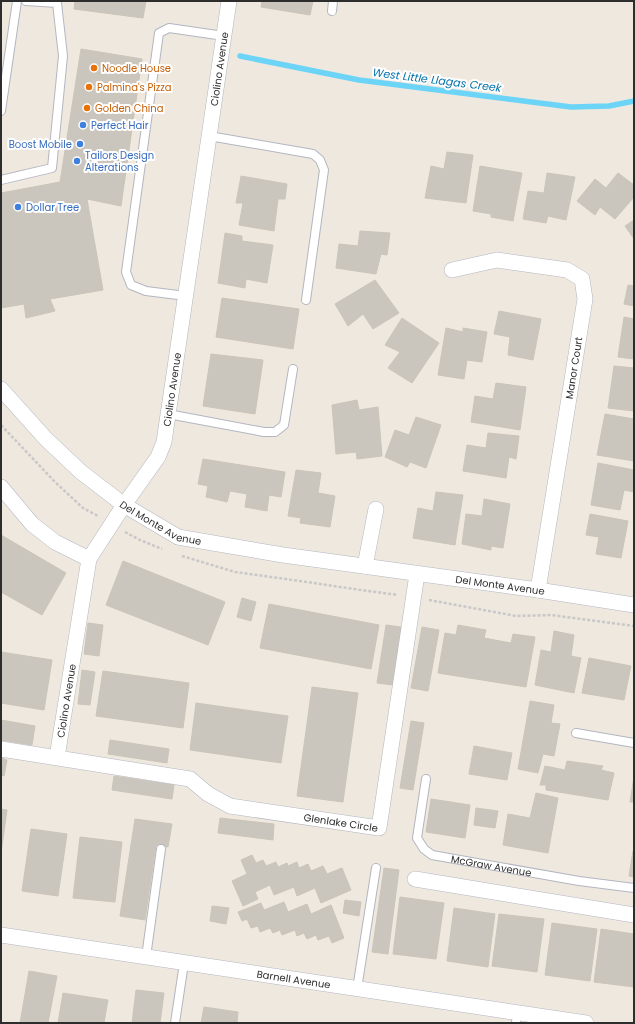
<svg xmlns="http://www.w3.org/2000/svg" width="635" height="1024" font-family="Poppins,sans-serif">
  <rect width="100%" height="100%" fill="#efe8df"/>
  <g fill="none" stroke-linecap="round" stroke-linejoin="round">
    <polyline stroke="#6cd4f7" stroke-width="5.5" points="240,56 359,80 571,107 609,106 634,101"/>
  </g>
  <g fill="#cbc6bd" stroke="#cbc4b8">
    <polygon points="75,1 146,1 143,18 74,9"/>
    <polygon points="262,1 313,1 310,15 261,7"/>
    <polygon points="81,49 142,59 121,206 87,199 103,290 50,299 55,311 26,318 24,304 1,308 1,193 60,182"/>
    <polygon points="447,152 473,155 466,203 425,198 431,166 444,169"/>
    <polygon points="480,166 522,173 513,221 491,217 491,214 473,211"/>
    <polygon points="547,173 575,177 566,220 548,216 546,223 523,219 528,191 544,193"/>
    <polygon points="618,173 634,185 634,197 615,219 600,207 595,215 577,201 595,179 606,188"/>
    <polygon points="241,176 287,184 285,199 278,199 274,231 239,225 243,203 236,203"/>
    <polygon points="634,220 634,239 625,226"/>
    <polygon points="360,231 390,233 387,255 381,254 376,274 336,268 339,244 358,246"/>
    <polygon points="225,233 242,236 242,241 273,245 267,283 246,279 245,288 218,283"/>
    <polygon points="375,280 399,313 373,329 363,314 348,326 335,304"/>
    <polygon points="628,285 634,286 634,306 624,304"/>
    <polygon points="222,298 299,309 293,349 216,337"/>
    <polygon points="499,311 541,319 533,360 508,355 510,337 494,334"/>
    <polygon points="624,317 634,319 634,359 618,357"/>
    <polygon points="402,318 439,343 412,383 388,368 400,352 385,345"/>
    <polygon points="446,328 463,332 463,328 487,332 482,362 467,360 464,379 438,375"/>
    <polygon points="211,354 263,360 255,414 203,406"/>
    <polygon points="614,366 634,368 634,411 608,408"/>
    <polygon points="496,383 526,387 520,430 471,422 475,396 493,399"/>
    <polygon points="357,400 359,410 378,407 382,456 357,459 356,452 336,454 332,405"/>
    <polygon points="605,414 634,419 634,461 597,455"/>
    <polygon points="416,417 441,425 426,468 410,462 407,467 385,457 395,430 409,435"/>
    <polygon points="488,433 519,436 516,459 509,457 506,478 463,471 467,445 486,448"/>
    <polygon points="203,459 285,472 281,497 269,495 267,511 245,507 247,494 230,491 227,502 206,497 208,486 198,484"/>
    <polygon points="598,463 634,470 634,492 624,490 620,510 591,505"/>
    <polygon points="296,470 321,473 318,493 335,496 330,527 300,523 301,518 288,516"/>
    <polygon points="436,492 463,495 455,545 413,538 418,508 433,511"/>
    <polygon points="484,499 510,504 503,548 491,546 491,550 462,544 466,514 482,516"/>
    <polygon points="590,514 628,521 621,558 596,554 599,537 586,535"/>
    <polygon points="1,535 66,573 42,615 1,592"/>
    <polygon points="123,561 225,602 208,645 106,605"/>
    <polygon points="242,598 256,602 251,621 237,617"/>
    <polygon points="269,604 379,625 371,669 260,648"/>
    <polygon points="88,623 103,625 99,656 84,654"/>
    <polygon points="386,625 401,627 393,685 377,683"/>
    <polygon points="458,625 486,630 484,638 511,643 513,634 535,637 526,687 438,673 445,633 456,635"/>
    <polygon points="422,627 439,630 428,691 411,688"/>
    <polygon points="554,631 574,635 571,656 581,658 574,693 535,685 541,650 551,652"/>
    <polygon points="1,652 52,660 44,710 1,703"/>
    <polygon points="589,658 631,666 624,700 582,693"/>
    <polygon points="82,670 95,672 90,705 78,704"/>
    <polygon points="103,671 189,683 183,728 96,716"/>
    <polygon points="312,687 358,693 343,802 297,796"/>
    <polygon points="530,701 554,705 551,723 560,724 554,756 543,754 538,773 518,769"/>
    <polygon points="196,703 288,716 281,763 190,750"/>
    <polygon points="1,720 35,726 32,745 1,740"/>
    <polygon points="411,721 424,723 413,790 400,788"/>
    <polygon points="110,740 169,749 167,763 108,754"/>
    <polygon points="474,746 512,753 507,780 469,774"/>
    <polygon points="1,758 7,760 4,776 1,775"/>
    <polygon points="567,761 603,766 601,770 614,773 608,800 546,790 546,785 540,785 545,766 565,770"/>
    <polygon points="114,776 174,785 172,799 112,790"/>
    <polygon points="634,777 634,802 630,802"/>
    <polygon points="536,793 558,798 548,853 503,845 508,814 530,818"/>
    <polygon points="431,799 470,805 465,838 426,832"/>
    <polygon points="476,808 498,811 495,828 474,825"/>
    <polygon points="1,809 7,810 1,853"/>
    <polygon points="220,818 274,824 273,840 218,833"/>
    <polygon points="135,819 172,824 168,847 156,845 145,920 120,916"/>
    <polygon points="31,829 67,834 58,896 22,891"/>
    <polygon points="80,837 122,842 115,902 73,898"/>
    <polygon points="633,851 634,851 634,877 629,876"/>
    <polygon points="252,855 256,863 263,860 266,866 276,862 278,867 287,863 288,866 297,862 299,868 308,864 311,871 323,866 327,874 342,868 351,890 321,903 315,888 297,896 294,887 274,895 270,885 255,892 258,899 243,906 232,881 247,874 241,860"/>
    <polygon points="384,868 399,870 388,954 372,952"/>
    <polygon points="400,897 444,903 436,959 393,954"/>
    <polygon points="345,900 361,902 359,916 343,913"/>
    <polygon points="284,902 288,912 307,904 311,914 331,905 344,938 332,943 329,936 318,940 316,935 307,939 304,933 297,936 295,930 282,935 280,930 273,933 270,928 260,932 258,926 251,928 247,919 242,921 238,912 261,903 264,910"/>
    <polygon points="212,906 229,908 226,924 210,921"/>
    <polygon points="454,908 495,914 488,967 447,961"/>
    <polygon points="499,914 544,919 537,972 492,966"/>
    <polygon points="552,923 597,929 590,981 545,975"/>
    <polygon points="601,929 634,934 634,987 594,982"/>
    <polygon points="29,971 57,976 48,1023 20,1023"/>
    <polygon points="136,990 164,993 160,1023 132,1023"/>
    <polygon points="63,993 108,1000 104,1023 58,1023"/>
    <polygon points="204,1007 238,1012 237,1023 201,1023"/>
  </g>
  <g fill="none" stroke-linecap="round" stroke-linejoin="round">
    <g stroke="#b3b6c1" stroke-width="10">
      <g id="service">
        <polyline points="332,11 333,1"/>
        <polyline points="1,111 17,1"/>
        <polyline points="209,136 313,154 320,160 324,170 306,300"/>
        <polyline points="1,180 52,168 63,56 57,3 26,1"/>
        <polyline points="186,296 146,291 131,285 126,272 159,33 169,28 224,36"/>
        <polyline points="168,414 264,432 275,432 284,425 293,369"/>
        <polyline points="576,733 634,743"/>
        <path id="s1" d="M426 779 417 838 424 849 432 855 579 881 634 888"/>
        <polyline points="146,957 161,849"/>
        <polyline points="357,989 376,868"/>
        <polyline points="175,1023 184,963"/>
        <polyline points="516,1023 517,1013"/>
      </g>
    </g>
    <g stroke="#b3b6c1" stroke-width="16">
      <g id="minor">
        <polyline points="452,270 497,260 567,270 582,279 585,299 538,590"/>
        <path id="s2" d="M1 389 46 439 81 472 124 505 178 537 207 542 283 555 538 590 634 605"/>
        <polyline points="1,487 32,524 55,542 89,559"/>
        <polyline points="365,566 376,509"/>
        <path id="s3" d="M1 749 190 779 208 794 230 806 379 828 417 574"/>
        <path id="s4" d="M57 757 89 559 124 505 158 457 164 442 229 1"/>
        <polyline points="415,879 634,915"/>
        <path id="s5" d="M1 935 586 1023"/>
      </g>
    </g>
    <g stroke="#c8c8c8" stroke-width="2.5" stroke-dasharray="3 2" stroke-linecap="butt">
      <polyline points="1,425 55,482 83,508 98,516"/>
      <polyline points="125,532 140,540 162,549"/>
      <polyline points="182,556 235,572 293,580 361,590 398,595"/>
      <polyline points="429,600 516,616 551,615 634,626"/>
    </g>
    <use href="#service" stroke="#fff" stroke-width="8"/>
    <use href="#minor" stroke="#fff" stroke-width="15"/>
  </g>
  <g fill="#e8710a" stroke="#fff" stroke-width="1.5">
    <circle cx="94" cy="68" r="4"/>
    <circle cx="89" cy="87" r="4"/>
    <circle cx="87" cy="108" r="4"/>
  </g>
  <g fill="#3f7fe0" stroke="#fff" stroke-width="1.5">
    <circle cx="83" cy="125" r="4"/>
    <circle cx="80" cy="144" r="4"/>
    <circle cx="77" cy="161" r="4"/>
    <circle cx="18" cy="207" r="4"/>
  </g>
  <g text-anchor="middle" dominant-baseline="central" stroke-width="4" stroke-linejoin="round" paint-order="stroke">
    <g font-size="10" fill="#c56008" stroke="#fff" text-anchor="start">
      <text x="102" y="68">Noodle House</text>
      <text x="97" y="87">Palmina's Pizza</text>
      <text x="95" y="108">Golden China</text>
    </g>
    <g font-size="10" fill="#2d2d2d" stroke="#fff">
      <text stroke="none"><textPath href="#s4" startOffset="717">Ciolino Avenue</textPath></text>
      <text transform="translate(574 368) rotate(-81)">Manor Court</text>
      <text stroke="none"><textPath href="#s4" startOffset="393">Ciolino Avenue</textPath></text>
      <text stroke="none"><textPath href="#s2" startOffset="211">Del Monte Avenue</textPath></text>
      <text stroke="none"><textPath href="#s2" startOffset="558">Del Monte Avenue</textPath></text>
      <text stroke="none"><textPath href="#s4" startOffset="57">Ciolino Avenue</textPath></text>
      <text stroke="none"><textPath href="#s3" startOffset="352">Glenlake Circle</textPath></text>
      <text stroke="none"><textPath href="#s1" startOffset="143">McGraw Avenue</textPath></text>
      <text stroke="none"><textPath href="#s5" startOffset="296">Barnell Avenue</textPath></text>
    </g>
    <g font-size="10" fill="#366cbe" stroke="#fff" text-anchor="start">
      <text x="91" y="125">Perfect Hair</text>
      <text x="72" y="144" text-anchor="end">Boost Mobile</text>
      <text x="85" y="155">Tailors Design<tspan x="85" dy="12">Alterations</tspan></text>
      <text x="26" y="207">Dollar Tree</text>
    </g>
    <g font-size="11" font-style="italic" fill="#0473aa" stroke="#fff">
      <text transform="translate(437 80) rotate(7)">West Little Llagas Creek</text>
    </g>
  </g>
  <rect width="635" height="1024" fill="none" stroke="#2d2d2d" stroke-width="4"/>
</svg>
